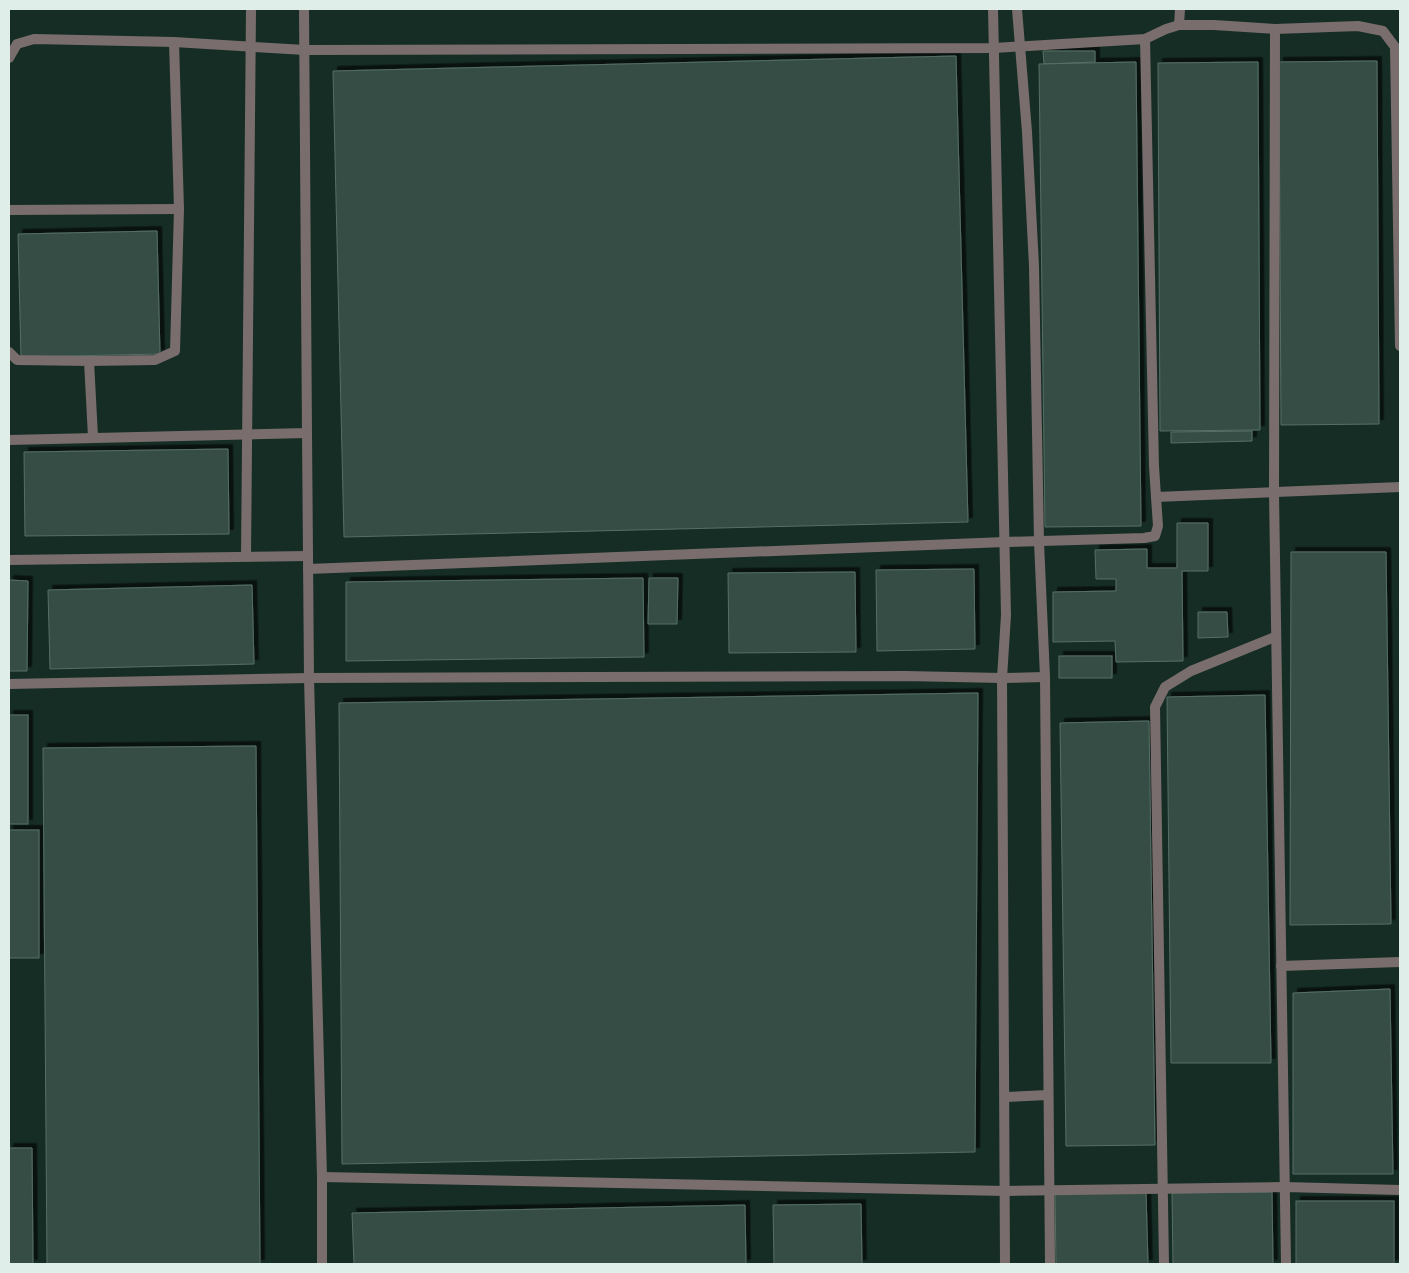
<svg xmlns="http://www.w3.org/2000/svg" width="1409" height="1273" font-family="'Nunito Sans',sans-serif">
  <defs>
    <filter id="shadow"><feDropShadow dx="4.5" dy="-4.5" stdDeviation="0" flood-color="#0009"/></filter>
  </defs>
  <rect width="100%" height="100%" fill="#162d26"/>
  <g fill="#354d45" stroke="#566f66" filter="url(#shadow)">
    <polygon points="1043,51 1095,51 1095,62 1044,64"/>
    <polygon points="956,56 968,522 344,537 333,71"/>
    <polygon points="1377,61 1379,424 1281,425 1279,62"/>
    <polygon points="1136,62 1141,526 1045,527 1039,64"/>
    <polygon points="1258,62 1260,430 1160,431 1158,63"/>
    <polygon points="157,231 160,354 21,357 18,234"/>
    <polygon points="1252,431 1252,441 1171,443 1171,432"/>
    <polygon points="228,449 229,534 25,536 24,452"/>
    <polygon points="1177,523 1208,523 1208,571 1182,571 1183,661 1116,662 1115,641 1053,642 1053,592 1116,591 1116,579 1096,579 1095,550 1147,549 1147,568 1177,568"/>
    <polygon points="1291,552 1386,552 1391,924 1290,925"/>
    <polygon points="974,569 975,649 877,651 876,570"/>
    <polygon points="855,572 856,652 729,653 728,573"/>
    <polygon points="643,578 644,657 346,661 346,582"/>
    <polygon points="649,578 678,578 677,624 648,624"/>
    <polygon points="9,580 28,581 27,671 9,671"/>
    <polygon points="252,585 254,664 50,669 48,590"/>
    <polygon points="1198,612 1227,612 1228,637 1198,638"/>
    <rect x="1059" y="656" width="53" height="22"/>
    <polygon points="978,693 975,1152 342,1164 339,703"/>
    <polygon points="1265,695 1271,1063 1171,1063 1167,697"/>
    <rect x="9" y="715" width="19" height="109"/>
    <polygon points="1149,721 1155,1145 1066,1146 1060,723"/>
    <polygon points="256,746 260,1264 47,1264 43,748"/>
    <rect x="9" y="830" width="30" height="128"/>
    <polygon points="1390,989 1393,1174 1293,1174 1293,993"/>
    <polygon points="9,1148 32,1148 33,1264 9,1264"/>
    <polygon points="1146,1192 1148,1264 1056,1264 1055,1194"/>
    <polygon points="1272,1192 1273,1264 1173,1264 1172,1193"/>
    <rect x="1296" y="1201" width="98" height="63"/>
    <polygon points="861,1204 862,1264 774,1264 773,1205"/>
    <polygon points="745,1205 746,1264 354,1264 352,1213"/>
  </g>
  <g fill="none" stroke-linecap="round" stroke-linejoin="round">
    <g stroke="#796e6d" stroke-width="10">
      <polyline points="993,9 1006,615 1002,678 1005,1264"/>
      <polyline points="1017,9 1027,132 1034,266 1039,542 1045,677 1050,1264"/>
      <polyline points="1179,25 1214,25 1275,29 1358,26 1383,31 1395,47 1400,346"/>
      <polyline points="1275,29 1274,493 1286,1264"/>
      <polyline points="1145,39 1154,466 1156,497 1400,487"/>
      <polyline points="9,58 17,44 34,39 174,42 305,50 994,48 1145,39 1166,29 1179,25 1180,9"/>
      <polyline points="9,210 179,209"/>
      <polyline points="9,352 17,360 89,361 155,360 175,351 179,209 174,42"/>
      <polyline points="89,361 93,437"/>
      <polyline points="307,433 309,678 322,1177 322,1264"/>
      <polyline points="9,440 307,433 304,9"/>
      <polyline points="246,556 251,9"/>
      <polyline points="9,560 308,556"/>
      <polyline points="308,569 1005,542 1144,538 1155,536 1158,526 1156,497"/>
      <polyline points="9,684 309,678 905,676 1002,678 1045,677"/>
      <polyline points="1281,966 1400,962"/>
      <polyline points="1005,1097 1048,1095"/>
      <polyline points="322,1177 1006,1191 1285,1187 1400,1190"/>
      <polyline points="1164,1264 1155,707 1165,687 1191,671 1275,637"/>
    </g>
  </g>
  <rect width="1409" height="1273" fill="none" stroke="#e0eee9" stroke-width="20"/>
</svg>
